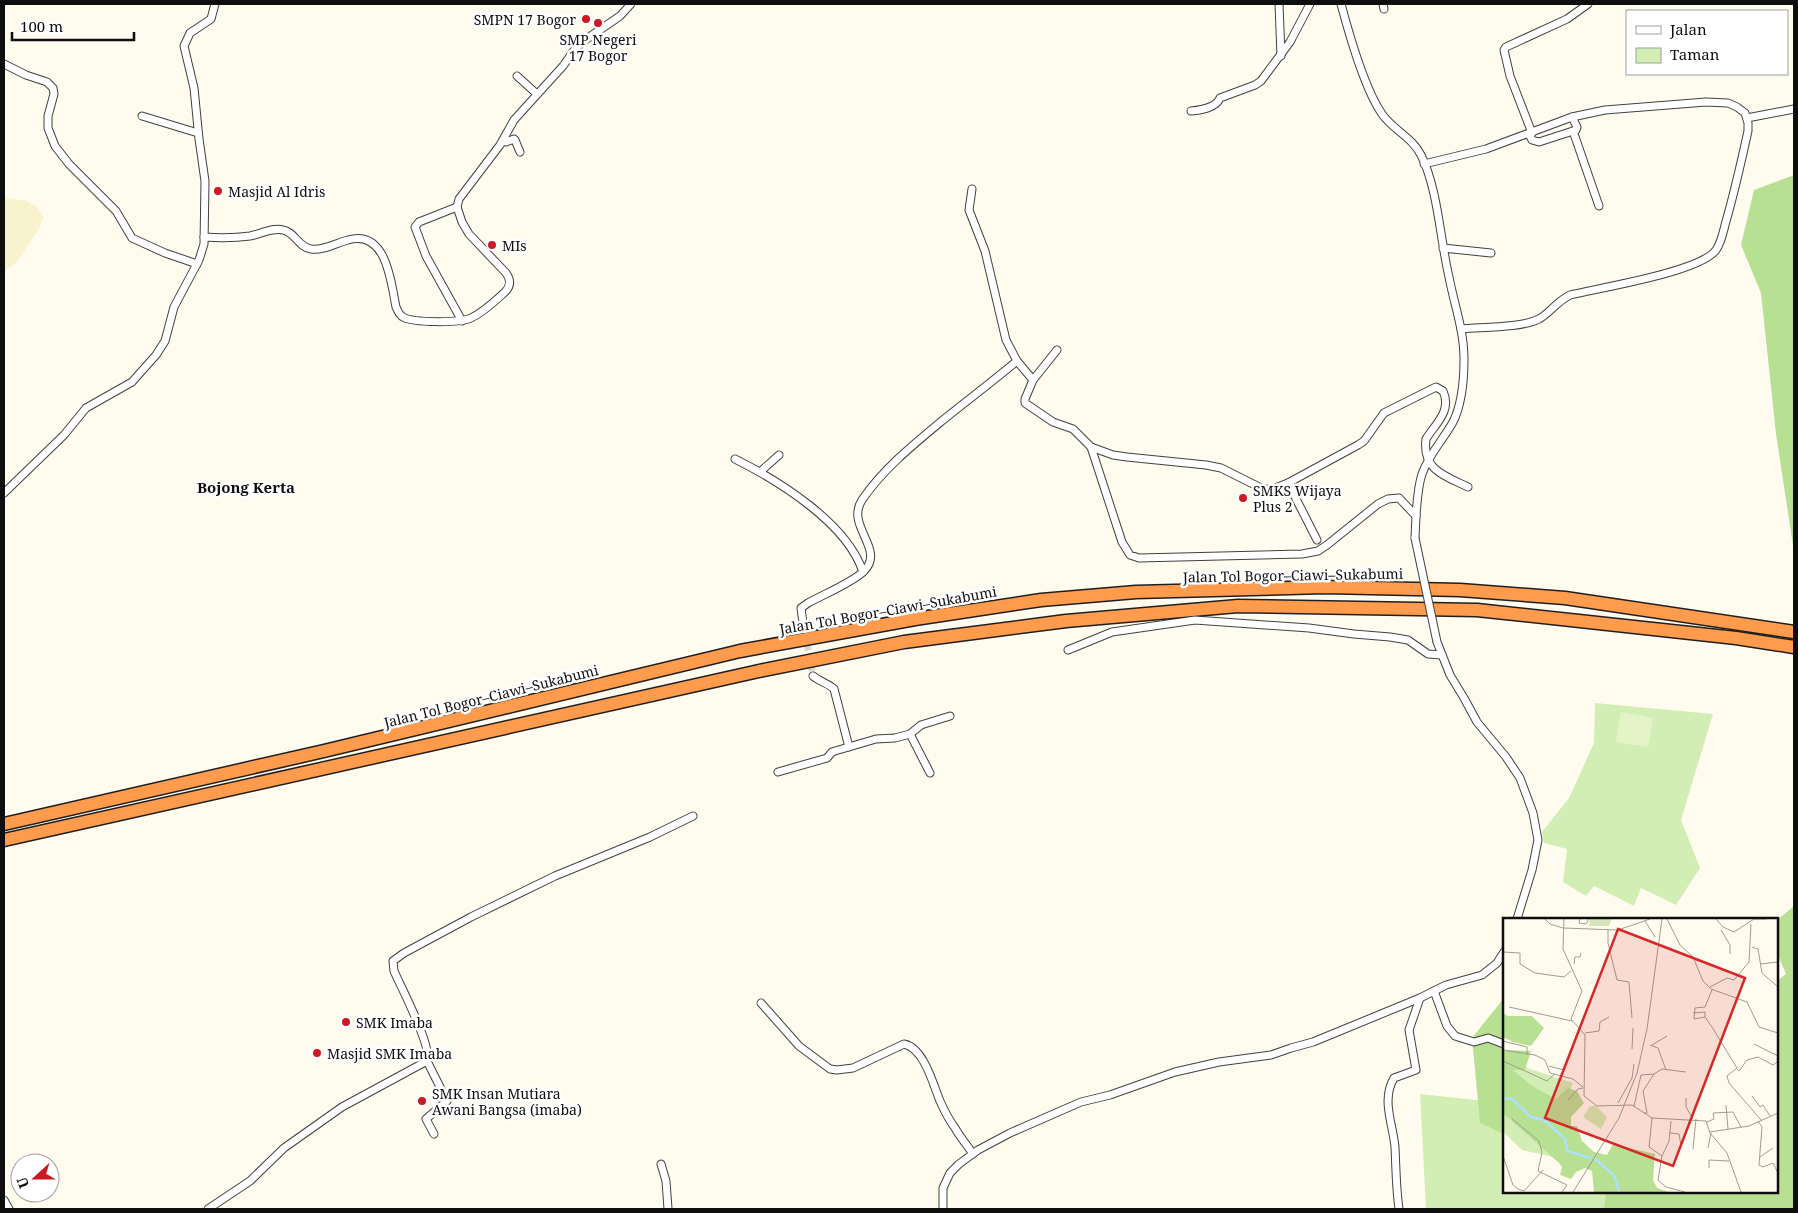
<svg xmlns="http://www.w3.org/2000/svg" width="1798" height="1213" font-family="'Noto Serif',serif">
  <rect width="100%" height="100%" fill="#fffcef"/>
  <polygon fill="#f8f3cc" points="4,199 25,200 37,207 44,217 38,230 17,262 4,271"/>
  <g fill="#d3eeb5">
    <polygon points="1595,703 1713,714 1681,820 1700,868 1676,905 1641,888 1634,906 1594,886 1586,896 1563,882 1567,849 1544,843 1542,832 1569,798 1594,743"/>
    <polygon points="1420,1094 1504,1103 1504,1192 1649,1192 1646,1209 1426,1209"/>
  </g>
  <g fill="#b7e092">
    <polygon points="1794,175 1794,552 1776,434 1761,293 1741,245 1754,190"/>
    <polygon points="1794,906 1794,1209 1604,1209 1606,1192 1777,1192 1777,981 1786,974 1777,953 1777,920"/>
    <polygon points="1504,998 1504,1134 1480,1123 1472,1038"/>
  </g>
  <polygon fill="#e5f4c7" points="1621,712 1653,718 1648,747 1616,742"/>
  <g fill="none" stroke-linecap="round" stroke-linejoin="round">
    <polyline stroke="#dbd8cd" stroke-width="7" stroke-dasharray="7 3.5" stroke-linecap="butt" points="803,623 813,676"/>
    <g stroke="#414141" stroke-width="9">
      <g id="minor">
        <polyline points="1279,4 1281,56"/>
        <path d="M1341 4C1349 34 1364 88 1382 114 1393 130 1412 137 1421 155 1438 189 1440 239 1449 277 1454 304 1464 330 1464 359 1464 378 1462 404 1453 422 1443 440 1429 454 1422 474 1416 492 1416 519 1415 538"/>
        <polyline points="1383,4 1384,9"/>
        <polyline points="4,64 26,75 47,82 53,88 54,94 48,116 48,128 55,146 69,164 116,211 132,238 165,253 197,264"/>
        <polyline points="517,76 537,94"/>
        <path d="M1191 111C1201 110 1216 108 1220 98L1255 85 1261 81 1290 42 1310 4"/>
        <polyline points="142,116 198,133"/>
        <polyline points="1747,118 1794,109"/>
        <polyline points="1573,131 1599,206"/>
        <polyline points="1532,133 1510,76 1504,50 1506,47 1567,19 1588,4"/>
        <polyline points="1529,134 1532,140 1539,142 1576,130 1577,127 1572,117"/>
        <polyline points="504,140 506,142 514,139 515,140 520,152"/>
        <path d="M1424 164 1486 149 1572 117 1605 110 1706 102 1728 103 1737 107 1745 113 1748 123V131C1741 163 1734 194 1725 225 1723 233 1721 243 1716 250 1700 272 1599 288 1570 295 1556 302 1550 313 1539 319 1521 328 1482 327 1461 329"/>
        <polyline points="972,189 969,210 985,251 1006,340 1017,361 1033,380 1025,399 1025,403 1053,422 1073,429 1091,447 1122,542 1130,555 1139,558 1302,554 1318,551 1327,545 1378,504 1388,499 1399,498 1416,516"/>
        <polyline points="457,207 419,222 415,227 426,256 462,321"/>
        <path d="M204 237C220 238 235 238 250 236 261 234 273 227 283 230 295 232 298 247 311 249 323 251 336 243 348 240 387 229 391 283 396 307 398 311 399 315 403 317 413 323 460 323 471 318 484 312 495 301 505 292 511 286 511 280 506 273L469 234 462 222 457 207 459 199 500 145 514 120 563 66 575 49 585 40 620 16 631 4"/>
        <polyline points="1443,248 1491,253"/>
        <polyline points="1033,380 1057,350"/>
        <path d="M1091 447 1113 455 1127 457 1206 465 1221 468 1261 488 1270 490 1288 483 1358 445 1364 441 1384 413 1436 387 1443 391C1452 411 1436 423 1426 439 1422 470 1445 476 1468 487"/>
        <path d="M735 459C779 481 847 523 863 572"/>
        <polyline points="760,472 779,455"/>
        <polyline points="1288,483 1317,540"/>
        <polyline points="4,493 64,435 86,408 132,382 156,355 165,341 174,307 199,260 204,244 205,181 199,139 194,88 184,46 190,33 211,19 215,4"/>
        <path d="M803 623 801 608 808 603C824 594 852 583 864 571 886 549 845 526 862 500 883 469 914 444 943 420 968 400 993 381 1017 361"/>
        <polyline points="1437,642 1450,675 1464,698 1477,722 1506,757 1520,778 1533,813 1538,840 1532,870 1517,919"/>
        <polyline points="1068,650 1112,632 1195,620 1309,628 1354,634 1390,637 1408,640 1428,654 1442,655"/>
        <path d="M813 676C820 682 828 683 834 689L849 747"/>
        <polyline points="910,734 930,773"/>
        <polyline points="778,772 827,758 832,752 835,751 876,739 895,738 910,734 921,725 950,716"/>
        <polyline points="1434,991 1447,1026 1455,1036 1474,1042 1488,1038 1504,1044"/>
        <path d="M761 1003 799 1046 830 1069 837 1070 853 1068 904 1044C924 1048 933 1084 940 1101 944 1110 949 1120 955 1128 960 1137 967 1145 973 1154"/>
        <polyline points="427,1061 447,1101 426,1119 434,1134"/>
        <polyline points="661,1164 666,1181 668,1209"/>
        <polyline points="4,1200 9,1209"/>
        <path d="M208 1209 250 1181 284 1148 342 1107 427 1061C433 1048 401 987 394 971L393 961 404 953 471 917 555 876 650 837 693 816"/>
        <polyline points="943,1209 943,1188 950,1173 959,1164 978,1150 1010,1133 1081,1102 1110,1095 1175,1072 1219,1062 1271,1055 1291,1048 1313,1042 1420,998 1446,985 1482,975 1497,963 1504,952"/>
        <path d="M1399 1209C1396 1188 1396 1168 1395 1147 1393 1124 1381 1100 1394 1078L1416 1070 1409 1030 1420 998"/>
      </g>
    </g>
    <g stroke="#1f1f1f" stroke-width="15">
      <g id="motorway">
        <polyline points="4,824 324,751 740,651 915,619 1041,600 1136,592 1326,587 1460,590 1565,598 1794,632"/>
        <polyline points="4,840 759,671 904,642 1066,621 1238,606 1477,610 1736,638 1794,647"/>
      </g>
    </g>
    <use href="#minor" stroke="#fff" stroke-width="7"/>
    <use href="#motorway" stroke="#ff9b4d" stroke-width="12"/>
    <g stroke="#414141" stroke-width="9" stroke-linecap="butt">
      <polyline id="minor-bridge" points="1415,538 1437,642"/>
    </g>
    <use href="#minor-bridge" stroke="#fff" stroke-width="7"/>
  </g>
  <g fill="#cb1925" stroke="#fff" stroke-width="2">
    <circle cx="586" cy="19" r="5"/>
    <circle cx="598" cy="23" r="5"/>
    <circle cx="218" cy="191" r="5"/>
    <circle cx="492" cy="245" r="5"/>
    <circle cx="1243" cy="498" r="5"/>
    <circle cx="346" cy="1022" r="5"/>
    <circle cx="317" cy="1053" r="5"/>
    <circle cx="422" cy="1101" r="5"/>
  </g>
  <g text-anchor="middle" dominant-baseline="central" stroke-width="5" stroke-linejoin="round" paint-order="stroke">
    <g font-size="14" fill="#0e0e0e" stroke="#fff" text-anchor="start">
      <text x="576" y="19" text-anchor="end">SMPN 17 Bogor</text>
      <text x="598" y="39" text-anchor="middle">SMP Negeri<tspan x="598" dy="16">17 Bogor</tspan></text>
      <text x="228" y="191">Masjid Al Idris</text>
      <text x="502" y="245">MIs</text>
      <text x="1253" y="490">SMKS Wijaya<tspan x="1253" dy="16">Plus 2</tspan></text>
      <text x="356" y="1022">SMK Imaba</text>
      <text x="327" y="1053">Masjid SMK Imaba</text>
      <text x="432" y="1093">SMK Insan Mutiara<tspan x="432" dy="16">Awani Bangsa (imaba)</tspan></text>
    </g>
    <g font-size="14" fill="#0e0e0e" stroke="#fff">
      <text transform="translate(1293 575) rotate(-1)">Jalan Tol Bogor–Ciawi–Sukabumi</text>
      <text transform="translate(888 610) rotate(-10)">Jalan Tol Bogor–Ciawi–Sukabumi</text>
      <text transform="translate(491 696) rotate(-14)">Jalan Tol Bogor–Ciawi–Sukabumi</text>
    </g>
    <g font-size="15" font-weight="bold" fill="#0e0e0e" stroke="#fff">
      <text x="246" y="487">Bojong Kerta</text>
    </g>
  </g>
  <g transform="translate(1503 918)">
    <rect width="275" height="275" fill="#fffcef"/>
    <path d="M0 142 70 165 58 189 0 153ZM87 188H93L104 199 98 211 80 199ZM0 191 25 209 50 239 19 232 0 214Z" fill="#d3eeb5"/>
    <path d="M0 95 5 98H29L41 110 28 128 10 124 0 119ZM0 132 28 133 22 152H10L29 168 53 181 65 170 74 173 81 185 68 199V208H74L79 223 91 234 104 237 110 226 152 236 150 262 154 270 166 274H91L89 253 82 250 73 254 68 261 57 257 59 249 56 245 0 195Z" fill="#b7e092"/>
    <path d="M87 1H108V3L106 8H86Z" fill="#d8e4bd"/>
    <path fill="none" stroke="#aee0fc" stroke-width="2.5" d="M0 180 9 181 28 199 41 202 62 221 64 233 88 240M92 241 111 257 116 274"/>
    <path fill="none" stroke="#9f9d95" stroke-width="1" d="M42 1 47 6 60 10M61 1 60 31 79 73 68 101 82 117 81 178 94 188 129 187 149 200 203 203 207 215 224 235 238 274M77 1 76 5 83 6 86 1M164 1 177 27 190 39 200 63 208 71 244 84 256 109 275 115M213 1 220 9 231 14 251 1H264M142 3 152 19M60 10 115 12 147 1M105 11V25L114 62 126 64 129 100M218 12 227 27V36M249 29 255 31 259 55 275 69M0 34 17 35V46L32 55 61 59 68 53M71 46 72 39H77L78 35M257 46 275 44M207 69 224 60 231 62 246 44 248 6M209 72 202 89 192 90 191 101 202 99 209 109 234 150 224 158 226 165 259 203M6 89 69 103M190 95 202 94V99M82 115 96 113 97 104 106 99M0 123 24 129V137M251 126 275 138M147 127 155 130 163 152M149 127 164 118M129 131 130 110M0 132 32 137 42 142 47 155 70 161 80 169M0 143 44 163 52 156M46 148 61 152M234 151 236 153 244 142 255 139 270 147 274 144M249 178 257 189 260 187 267 198M183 180V189L190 201M65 182 75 171 80 170M115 185 129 160 131 146M223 187 225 211M131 188 138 157 151 156M141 195H144L140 173 151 156 159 151 183 154M149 200 146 229 159 238 166 223 168 203M9 201 36 223 39 234 35 253 64 267 59 274M255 203 259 209 256 247 260 249 270 245 275 255M204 204 211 201 210 195 230 194 238 209M207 214 246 208 275 195M167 215 176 216 178 227M205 230 208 215M190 231 193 201M0 238 10 267 15 271 21 273 40 252M159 238 155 262 163 269 182 274M257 239 270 230M206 250V242L226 243M70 274 116 200 134 155 144 111 159 1"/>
    <path fill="#d62828" fill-opacity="0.15" stroke="#d62828" stroke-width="2.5" d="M115 11 242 60 170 248 42 200Z"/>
    <rect width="275" height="275" fill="none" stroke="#0e0e0e" stroke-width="2.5"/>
  </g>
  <rect width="1798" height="1213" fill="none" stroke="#0e0e0e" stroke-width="10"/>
  <rect x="1626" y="10" width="162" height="65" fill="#ffffff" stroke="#9f9f9f"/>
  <rect x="1636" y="26" width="25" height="8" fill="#ffffff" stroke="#9f9f9f"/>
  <text x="1670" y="35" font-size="15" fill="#0e0e0e">Jalan</text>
  <rect x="1636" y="48" width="25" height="15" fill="#d3eeb5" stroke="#9f9f9f"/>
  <text x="1670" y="60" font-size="15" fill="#0e0e0e">Taman</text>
  <g transform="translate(35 1178) rotate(249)"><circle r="24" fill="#ffffff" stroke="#9f9f9f"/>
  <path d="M0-4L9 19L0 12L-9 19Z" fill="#cb1925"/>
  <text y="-8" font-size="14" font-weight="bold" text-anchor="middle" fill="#0e0e0e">U</text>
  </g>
  <path d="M12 32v8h122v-8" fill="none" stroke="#0e0e0e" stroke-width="2.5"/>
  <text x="20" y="32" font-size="15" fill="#0e0e0e" stroke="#ffffff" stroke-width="4" paint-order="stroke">100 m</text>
</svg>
